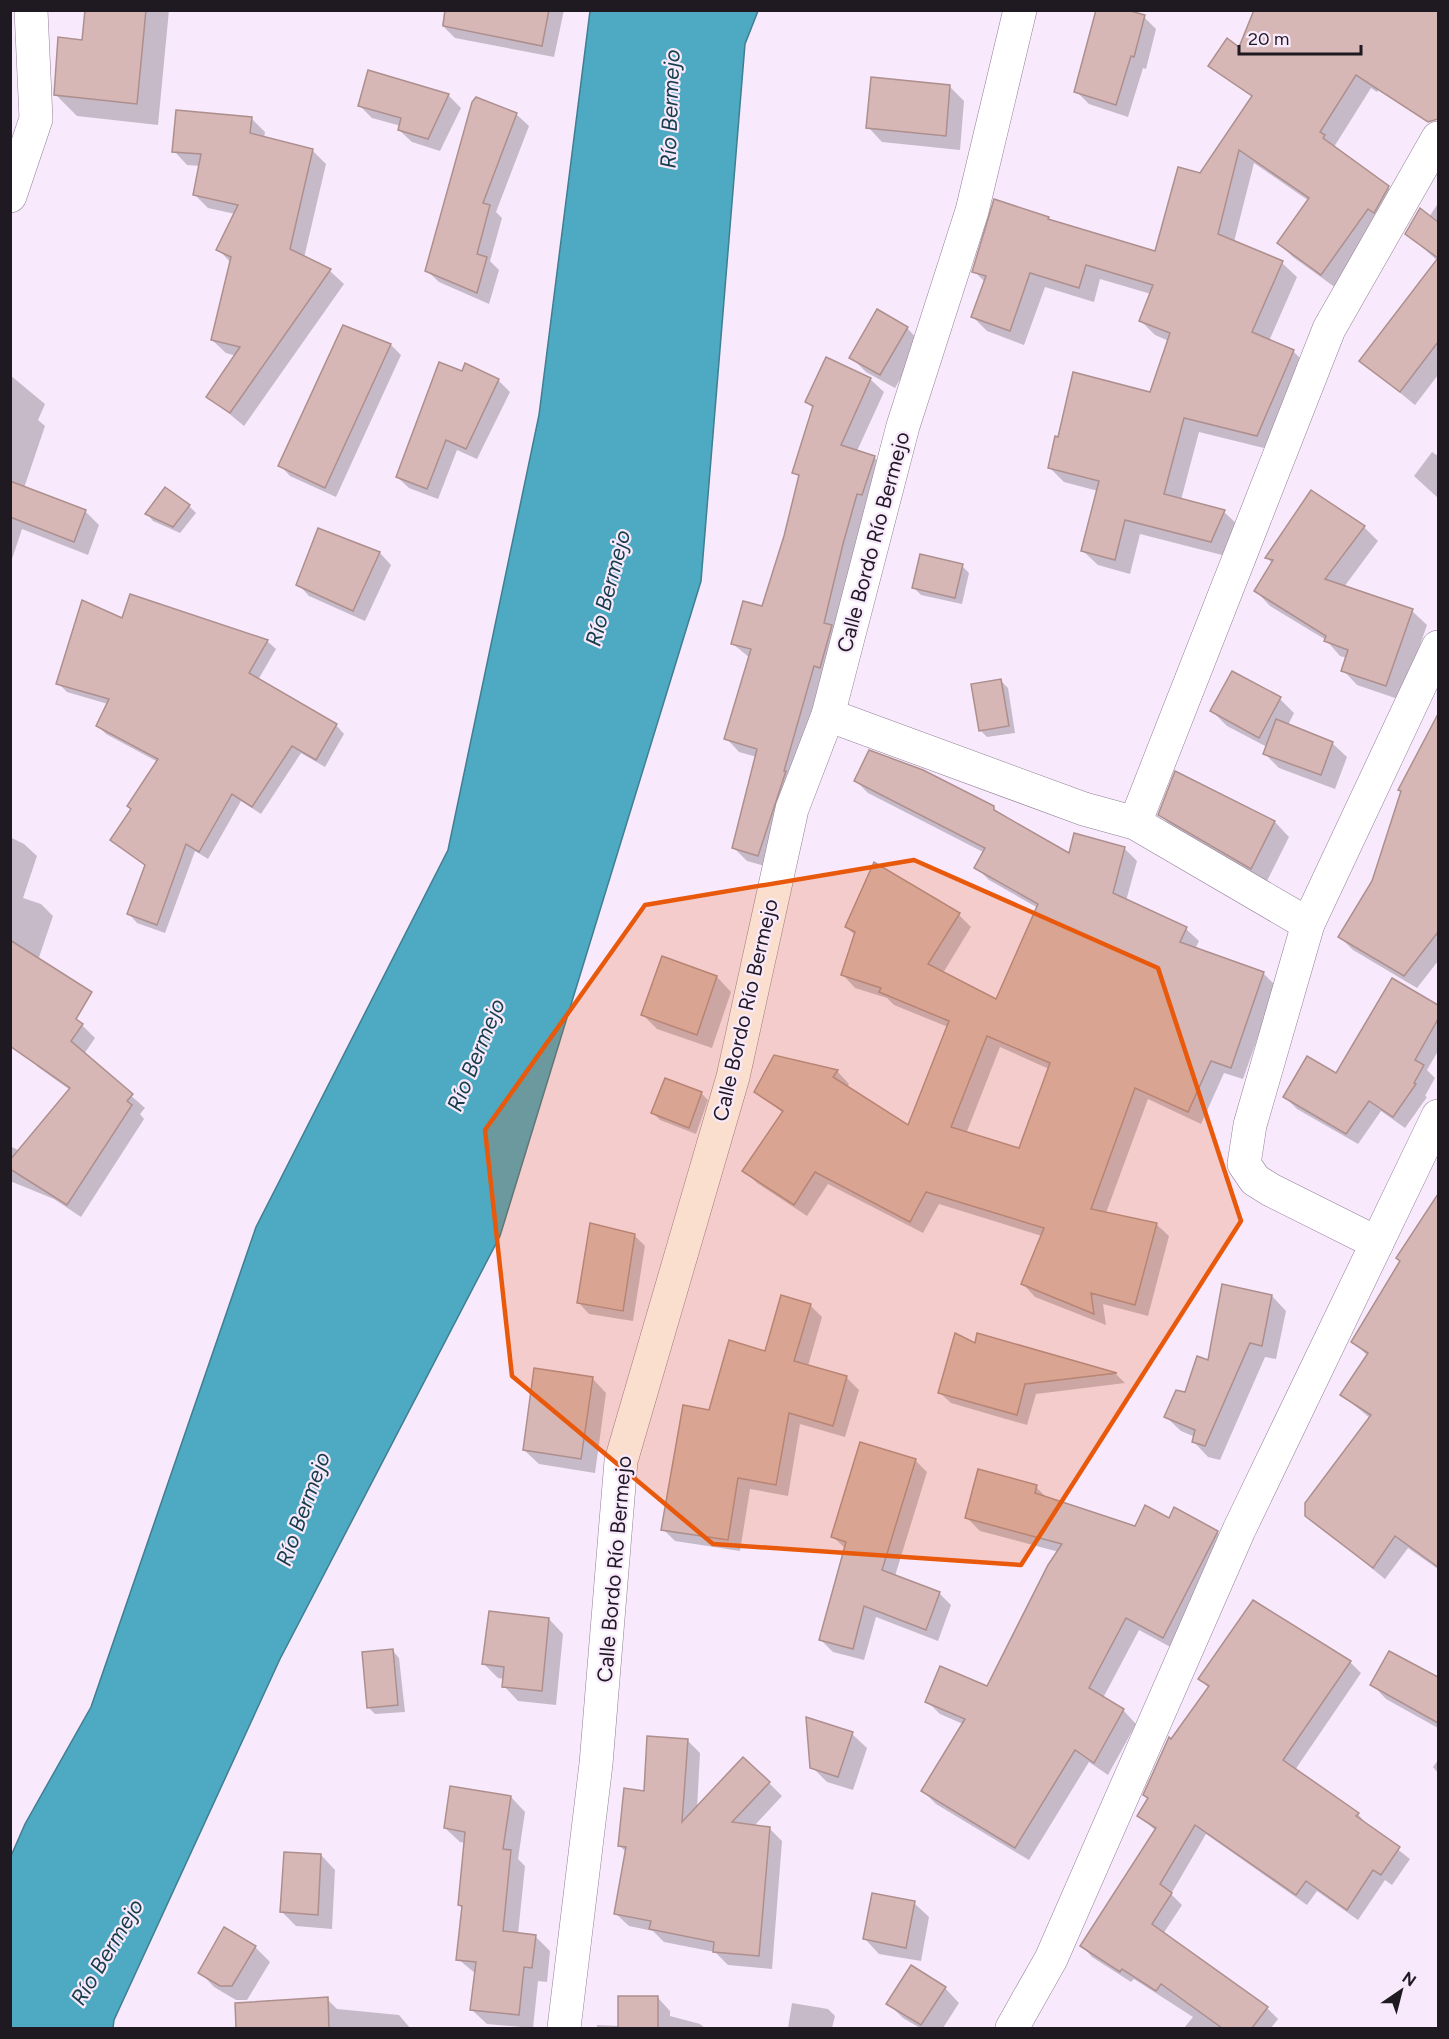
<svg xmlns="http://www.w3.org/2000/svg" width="1449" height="2039" font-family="Figtree,sans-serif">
  <rect width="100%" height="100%" fill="#f8e9fc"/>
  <polygon fill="#4ea9c2" stroke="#407e92" stroke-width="1.5" points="590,11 758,11 745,44 701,581 500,1236 280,1659 114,2020 113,2028 11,2028 11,1856 25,1824 91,1707 256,1227 448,850 539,415"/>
  <g fill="#0003" fill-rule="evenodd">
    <polygon points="86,10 169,10 158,125 77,116 55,94 83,42"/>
    <polygon points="436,10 564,10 554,57 455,38 442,25 444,12"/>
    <polygon points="1098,10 1138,10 1136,15 1144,17 1156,29 1146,69 1143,68 1128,117 1089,104 1076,91"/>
    <polygon points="1356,10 1438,10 1438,57 1412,41 1377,92 1371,88 1334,147 1388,187 1403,202 1336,288 1293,257 1278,243 1309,201 1254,163 1234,242 1282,263 1297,277 1269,341 1293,351 1308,366 1272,450 1199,432 1181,500 1224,512 1239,526 1226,556 1140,534 1130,574 1098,565 1083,551 1098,491 1064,482 1049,467 1151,394 1169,341 1155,335 1140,320 1151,294 1100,279 1094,302 1045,287 1024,345 987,331 973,317 985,282 974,271 1048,219 1051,222 1156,253 1200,174"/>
    <polygon points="369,72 449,96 461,108 440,151 412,142 399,130 401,126 372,118 360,106"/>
    <polygon points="950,87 964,101 960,150 882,142 868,127"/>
    <polygon points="516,114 529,126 496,212 502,218 490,261 499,270 489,304 439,282 426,270"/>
    <polygon points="251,118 265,132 264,138 312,150 326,164 304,258 330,271 344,284 244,426 208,396 236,356 226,353 212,340 231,263 218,249 235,214 208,208 195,195 200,166 187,165 174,151"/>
    <polygon points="1437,205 1438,206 1438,261 1407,234 1429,217"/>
    <polygon points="1415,292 1438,310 1438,375 1415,405 1361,361"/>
    <polygon points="344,327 391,345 401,355 336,497 290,476 280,465"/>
    <polygon points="907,328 921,343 895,388 866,372 851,357"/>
    <polygon points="466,365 498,380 510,392 477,459 457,450 438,499 409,488 397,477"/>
    <polygon points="10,375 45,404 38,420 45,426 24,488 85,511 99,525 88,555 22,529 10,565"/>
    <polygon points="870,379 884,392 857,451 874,457 887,470 772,868 747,861 734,848 757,757 739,752 726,738 750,658 733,644 763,608 786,536 800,478 794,472 814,409 807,402"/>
    <polygon points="1432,452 1438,456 1438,498 1414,476"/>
    <polygon points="189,506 196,513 180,533 153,521 147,514"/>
    <polygon points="1364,527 1378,541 1344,587 1412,611 1427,625 1401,700 1357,685 1343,670 1347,658 1340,656 1326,640 1270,606 1256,591 1273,564 1267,558"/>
    <polygon points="319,530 380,553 391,565 365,621 309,596 298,584"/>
    <polygon points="962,566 969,573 962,604 921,595 914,588"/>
    <polygon points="123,620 267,641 276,649 258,680 336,725 344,734 325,767 301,753 261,814 241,801 208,859 195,851 165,933 137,923 129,914 146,866 112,840 133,810 158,762 106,734 98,726 108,704 67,692 58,683"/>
    <polygon points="1001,681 1008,688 1015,733 987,737 980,730"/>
    <polygon points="1280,699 1294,713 1288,725 1332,743 1347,757 1335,789 1279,768 1264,753 1267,747 1227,726 1212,711"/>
    <polygon points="1419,754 1438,765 1438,961 1417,988 1353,950 1340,937 1373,882"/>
    <polygon points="1176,773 1275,822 1289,837 1266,883 1175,829 1160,815"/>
    <path d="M856 781 993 808 1001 815 1070 856 1124 848 1137 861 1126 901 1186 929 1199 941 1195 949 1263 973 1276 986 1243 1079 1224 1073 1201 1124 1148 1099 1106 1213 1156 1224 1169 1236 1148 1316 1103 1304 1106 1325 1035 1297 1023 1284 1042 1236 939 1204 923 1233 828 1184 807 1216 757 1183 744 1170 783 1113 756 1091 837 1071 849 1084 846 1088 909 1127 948 1027 894 1005 887 998 855 988 843 975 856 936 846 927 959 915 971 927 943 973 997 1001 1038 908 989 880 976 867 985 853 868 793ZM1000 1047 1049 1069 1020 1150 966 1134Z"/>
    <polygon points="10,837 24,844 37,856 23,898 41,904 53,916 32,978 10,971"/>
    <polygon points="717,977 731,992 712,1048 657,1029 643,1015"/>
    <polygon points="1392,980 1438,1006 1438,1051 1427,1070 1435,1078 1425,1096 1427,1097 1405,1128 1381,1111 1358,1144 1297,1109 1285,1097 1336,1075"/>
    <polygon points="82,1025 95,1038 84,1054 145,1108 140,1114 144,1119 81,1217 54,1199 10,1181 10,1146 20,1151 70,1090 38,1067 25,1054"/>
    <polygon points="701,1093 708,1100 696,1134 660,1120 653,1113"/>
    <polygon points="1431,1208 1438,1212 1438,1569 1408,1548 1385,1579 1306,1515 1370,1418 1342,1395 1368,1356 1353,1342"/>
    <polygon points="634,1235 645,1246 633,1321 589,1314 579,1303"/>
    <polygon points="1272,1296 1286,1311 1276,1359 1265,1357 1220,1460 1208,1457 1194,1442 1195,1437 1181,1431 1166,1417 1209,1363"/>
    <polygon points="810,1305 822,1317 808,1366 847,1378 859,1390 845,1437 800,1424 788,1496 750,1489 740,1551 675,1541 663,1529 711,1411"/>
    <polygon points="978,1335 1116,1374 1125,1383 1036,1394 1027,1425 951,1403 940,1393 975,1345"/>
    <polygon points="592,1378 606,1393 595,1473 539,1464 524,1450"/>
    <polygon points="915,1460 927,1472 895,1576 940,1594 951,1605 938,1641 876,1617 864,1660 833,1652 821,1640 846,1549 832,1536"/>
    <polygon points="1036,1487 1049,1500 1135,1528 1169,1520 1217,1532 1230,1545 1176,1650 1139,1630 1103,1698 1123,1710 1136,1724 1108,1775 1089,1762 1029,1860 936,1804 923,1791 963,1724 940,1714 927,1701 987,1688 1059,1552 980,1531 967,1518"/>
    <polygon points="549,1619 563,1634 556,1705 518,1701 504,1686 504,1679 498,1678 484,1664"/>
    <polygon points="393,1651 399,1658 405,1712 375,1714 368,1707"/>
    <polygon points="1390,1653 1438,1679 1438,1728 1386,1699 1372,1684"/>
    <polygon points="1350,1662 1361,1673 1295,1770 1358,1814 1368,1826 1410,1859 1392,1885 1385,1880 1358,1920 1317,1891 1307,1905 1206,1834 1171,1894 1182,1905 1163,1934 1267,2008 1278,2019 1271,2028 1184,2028 1193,2017 1134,1979 1131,1982 1092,1957 1082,1946 1156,1831 1139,1816 1149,1798 1171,1741 1209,1688 1200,1679"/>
    <polygon points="852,1734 867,1748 853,1790 827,1782 812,1767"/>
    <polygon points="687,1740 700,1753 697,1809 769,1783 782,1796 754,1826 769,1828 782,1841 772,1969 728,1965 715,1952 664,1942 653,1931 629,1926 615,1913 626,1852 619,1845 645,1792"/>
    <polygon points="1438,1760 1438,1773 1433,1767"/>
    <polygon points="511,1797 525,1812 518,1859 525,1866 518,1934 535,1936 550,1951 547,1982 538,1981 533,2028 487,2024 472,2010 476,1974 458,1959 463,1909 459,1905 465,1843 460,1842 445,1828"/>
    <polygon points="321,1855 335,1870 332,1929 296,1926 282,1912"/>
    <polygon points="914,1903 929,1917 921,1961 879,1954 865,1939"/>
    <polygon points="225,1929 256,1948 270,1962 247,2000 236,2000 214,1987 200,1972"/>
    <polygon points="945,1988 959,2003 943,2028 920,2028 903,2018 888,2003"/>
    <polygon points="658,1998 670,2011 670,2016 700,2024 705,2028 597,2028 597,2025 619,2026"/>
    <polygon points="327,1999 337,2009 399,2015 410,2028 284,2028 283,2001"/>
    <polygon points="792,2003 828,2009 835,2016 832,2028 788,2028"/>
  </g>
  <g fill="#d7b7b5" stroke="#ad8f8e" stroke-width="1.5" fill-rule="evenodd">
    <polygon points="85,10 146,10 137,104 54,95 58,37 82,40"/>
    <polygon points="445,10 549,10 542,46 443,26"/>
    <polygon points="1096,10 1127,10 1145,15 1134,57 1131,56 1116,105 1074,92"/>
    <polygon points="1254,10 1438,10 1438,119 1428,122 1356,75 1320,132 1325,135 1323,138 1389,186 1374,213 1368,209 1321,275 1277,243 1309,198 1239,150 1218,234 1283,261 1252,332 1294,350 1257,436 1184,418 1164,494 1225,510 1211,542 1125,520 1115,560 1081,551 1099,481 1048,468 1055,436 1058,437 1073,372 1150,392 1170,333 1139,321 1153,285 1086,265 1079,288 1030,273 1010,331 971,317 986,276 972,272 994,199 1049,217 1048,219 1155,251 1178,167 1200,173 1252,96 1208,66 1227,38 1239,47"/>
    <polygon points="368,70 449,94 428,139 398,130 401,118 358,106"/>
    <polygon points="871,77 950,85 946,136 866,128"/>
    <polygon points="476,97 517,113 483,203 490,205 477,254 487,257 477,293 425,271 472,102"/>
    <polygon points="176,110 252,117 250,133 313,149 290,249 331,269 230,413 206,397 240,347 211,340 231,257 216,250 238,205 193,195 201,154 172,152"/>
    <polygon points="1420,208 1438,222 1438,342 1400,392 1359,361 1438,258 1405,234"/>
    <polygon points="877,309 908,327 880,375 849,358"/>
    <polygon points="343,325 391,344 325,488 278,466"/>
    <polygon points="826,357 871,378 841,445 875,456 862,495 857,494 843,544 824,623 832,625 820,668 814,666 784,771 786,771 758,856 732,848 757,749 724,739 751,649 731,644 743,601 762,606 784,536 799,475 792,473 813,406 805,402"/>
    <polygon points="439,362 462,371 465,363 499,379 466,449 446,440 427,489 396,477"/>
    <polygon points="10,481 86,510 74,542 10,517"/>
    <polygon points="165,487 190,505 173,527 145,514"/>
    <polygon points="1311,490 1365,526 1325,579 1413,609 1386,686 1341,671 1348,650 1324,641 1326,636 1254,591 1273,560 1265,558"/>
    <polygon points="318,528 380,552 353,611 296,585"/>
    <polygon points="920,554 963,564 955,598 912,588"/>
    <polygon points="130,594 268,640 249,673 337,724 316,760 292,746 252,807 232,794 199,852 186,844 157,925 127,914 145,865 110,840 131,809 127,806 158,759 96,726 109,699 56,684 82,600 122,618"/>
    <polygon points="1232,671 1281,697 1259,738 1210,711"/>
    <polygon points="1001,679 1009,726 979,731 971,684"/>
    <polygon points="1438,714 1438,932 1404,976 1338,937 1372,881 1401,791 1398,790"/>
    <polygon points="1276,719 1333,742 1321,775 1263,754"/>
    <path d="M869 750 923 770 994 806V810L1069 853 1074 833 1125 847 1113 893 1187 927 1180 942 1264 972 1231 1068 1211 1061 1188 1112 1135 1088 1091 1209 1157 1223 1135 1305 1091 1293 1094 1314 1021 1284 1044 1228 926 1192 910 1222 815 1172 794 1205 742 1171 783 1111 754 1092 774 1055 838 1070 833 1077 908 1125 949 1021 879 992 881 988 841 975 855 932 845 927 874 862 960 913 928 964 996 999 1038 904 974 868 985 848 854 781ZM987 1036 1050 1063 1019 1148 951 1127Z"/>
    <polygon points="1175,771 1275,821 1251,869 1158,815"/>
    <polygon points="10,940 92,992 76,1019 83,1024 71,1041 133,1094 127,1101 132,1105 67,1205 10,1169 10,1160 70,1088 10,1046"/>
    <polygon points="662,956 717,976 697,1035 641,1015"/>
    <polygon points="1392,978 1438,1005 1438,1019 1415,1060 1424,1065 1414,1083 1416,1084 1393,1117 1369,1101 1346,1134 1283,1097 1307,1056 1336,1073"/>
    <polygon points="665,1078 702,1092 689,1128 651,1113"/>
    <polygon points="1438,1194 1438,1567 1395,1536 1373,1568 1305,1516 1305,1503 1371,1415 1340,1395 1368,1353 1351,1342 1400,1261 1396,1258"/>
    <polygon points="590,1223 635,1234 623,1311 577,1303"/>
    <polygon points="1222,1284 1272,1295 1262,1346 1250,1343 1205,1446 1192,1442 1195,1430 1164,1417 1176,1390 1185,1392 1197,1356 1208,1360"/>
    <polygon points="781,1295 811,1304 794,1361 847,1376 833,1426 789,1413 776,1485 738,1478 728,1540 661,1530 683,1405 709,1410 729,1340 765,1351"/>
    <polygon points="955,1333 975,1343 977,1333 1117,1373 1025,1384 1017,1415 938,1393"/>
    <polygon points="534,1368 593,1377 581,1459 523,1450"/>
    <polygon points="860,1442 916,1459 882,1570 940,1592 926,1630 864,1606 853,1649 819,1640 846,1542 831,1537"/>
    <polygon points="978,1469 1037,1485 1035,1493 1135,1526 1145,1505 1169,1518 1174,1507 1218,1531 1163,1638 1126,1618 1089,1688 1124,1709 1094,1763 1075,1750 1015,1848 921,1791 965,1719 925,1702 940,1666 987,1686 1048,1565 1062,1544 965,1518"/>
    <polygon points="1253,1600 1351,1661 1283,1760 1359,1813 1356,1816 1400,1847 1381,1875 1373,1870 1347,1910 1306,1881 1296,1895 1195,1825 1160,1884 1172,1893 1152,1924 1268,2007 1252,2028 1222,2028 1161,1984 1156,1991 1122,1969 1120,1972 1080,1946 1156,1828 1137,1816 1148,1798 1143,1795 1169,1737 1171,1739 1209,1686 1198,1679"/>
    <polygon points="489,1611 549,1618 542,1691 502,1687 504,1667 482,1664"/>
    <polygon points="393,1649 398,1705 367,1708 362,1652"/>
    <polygon points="1389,1651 1438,1677 1438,1723 1370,1685"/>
    <polygon points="806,1717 853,1732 838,1777 810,1768"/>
    <polygon points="647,1736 688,1739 682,1822 743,1757 770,1782 732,1822 770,1827 759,1956 713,1952 714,1942 649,1929 651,1921 614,1914 626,1847 618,1846 624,1788 644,1791"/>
    <polygon points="450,1786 511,1796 503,1849 511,1850 503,1931 536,1935 532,1968 524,1967 519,2015 470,2010 476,1962 456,1960 462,1906 458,1905 465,1832 444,1828"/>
    <polygon points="284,1852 321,1854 318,1915 280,1912"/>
    <polygon points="872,1893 915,1901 906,1948 863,1939"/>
    <polygon points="224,1927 256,1946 232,1986 220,1986 198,1973"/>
    <polygon points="911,1965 946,1987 921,2025 886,2004"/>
    <rect x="618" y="1996" width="40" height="32"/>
    <polygon points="328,1997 329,2028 236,2028 235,2003"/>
  </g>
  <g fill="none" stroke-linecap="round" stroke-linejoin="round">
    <g stroke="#918096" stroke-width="34">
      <g id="minor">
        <polyline points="10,196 36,119 31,10"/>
        <polyline points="828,715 1084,809 1135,823 1308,924"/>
        <polyline points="1135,823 1329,329 1438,138"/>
        <polyline points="1377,1243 1271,1190 1255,1180 1244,1164 1250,1125 1308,924 1438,647"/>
        <polyline points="564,2028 596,1764 621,1461 733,1077 792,809 828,715 903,426 972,211 1020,10"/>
        <polyline points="1012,2028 1051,1959 1239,1530 1438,1116"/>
      </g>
    </g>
    <use href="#minor" stroke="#fff" stroke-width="33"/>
  </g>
  <path fill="#e8590c" fill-opacity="0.2" stroke="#e8590c" stroke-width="4.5" stroke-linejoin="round" d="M914 860 1158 968 1241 1221 1021 1565 713 1544 512 1376 485 1130 645 905Z"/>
  <g text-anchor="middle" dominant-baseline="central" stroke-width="4.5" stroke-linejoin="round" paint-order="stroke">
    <g font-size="21" fill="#1f1921" stroke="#f8e9fc">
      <text transform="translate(873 542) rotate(-75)">Calle Bordo Río Bermejo</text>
      <text transform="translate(745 1010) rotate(-77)">Calle Bordo Río Bermejo</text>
      <text transform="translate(614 1569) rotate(-85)">Calle Bordo Río Bermejo</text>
    </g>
    <g font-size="22" font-style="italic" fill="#153e4a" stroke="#f8e9fc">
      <text transform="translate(670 109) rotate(-88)">Río Bermejo</text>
      <text transform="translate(608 588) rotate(-75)">Río Bermejo</text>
      <text transform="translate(476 1055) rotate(-68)">Río Bermejo</text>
      <text transform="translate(303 1509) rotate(-70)">Río Bermejo</text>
      <text transform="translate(107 1952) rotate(-59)">Río Bermejo</text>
    </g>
  </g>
  <rect width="1449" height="2039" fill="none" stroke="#1f1921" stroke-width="24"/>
  <g transform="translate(1401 1991) rotate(35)" stroke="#f8e9fc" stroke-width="4.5" paint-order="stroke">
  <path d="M0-4.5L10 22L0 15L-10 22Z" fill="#1f1921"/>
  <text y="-9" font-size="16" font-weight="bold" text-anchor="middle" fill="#1f1921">N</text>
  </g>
  <path d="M1239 45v9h122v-9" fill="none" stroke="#1f1921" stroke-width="3"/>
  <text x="1248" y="45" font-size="18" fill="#1f1921" stroke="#f8e9fc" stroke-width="4.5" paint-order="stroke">20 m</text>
</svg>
